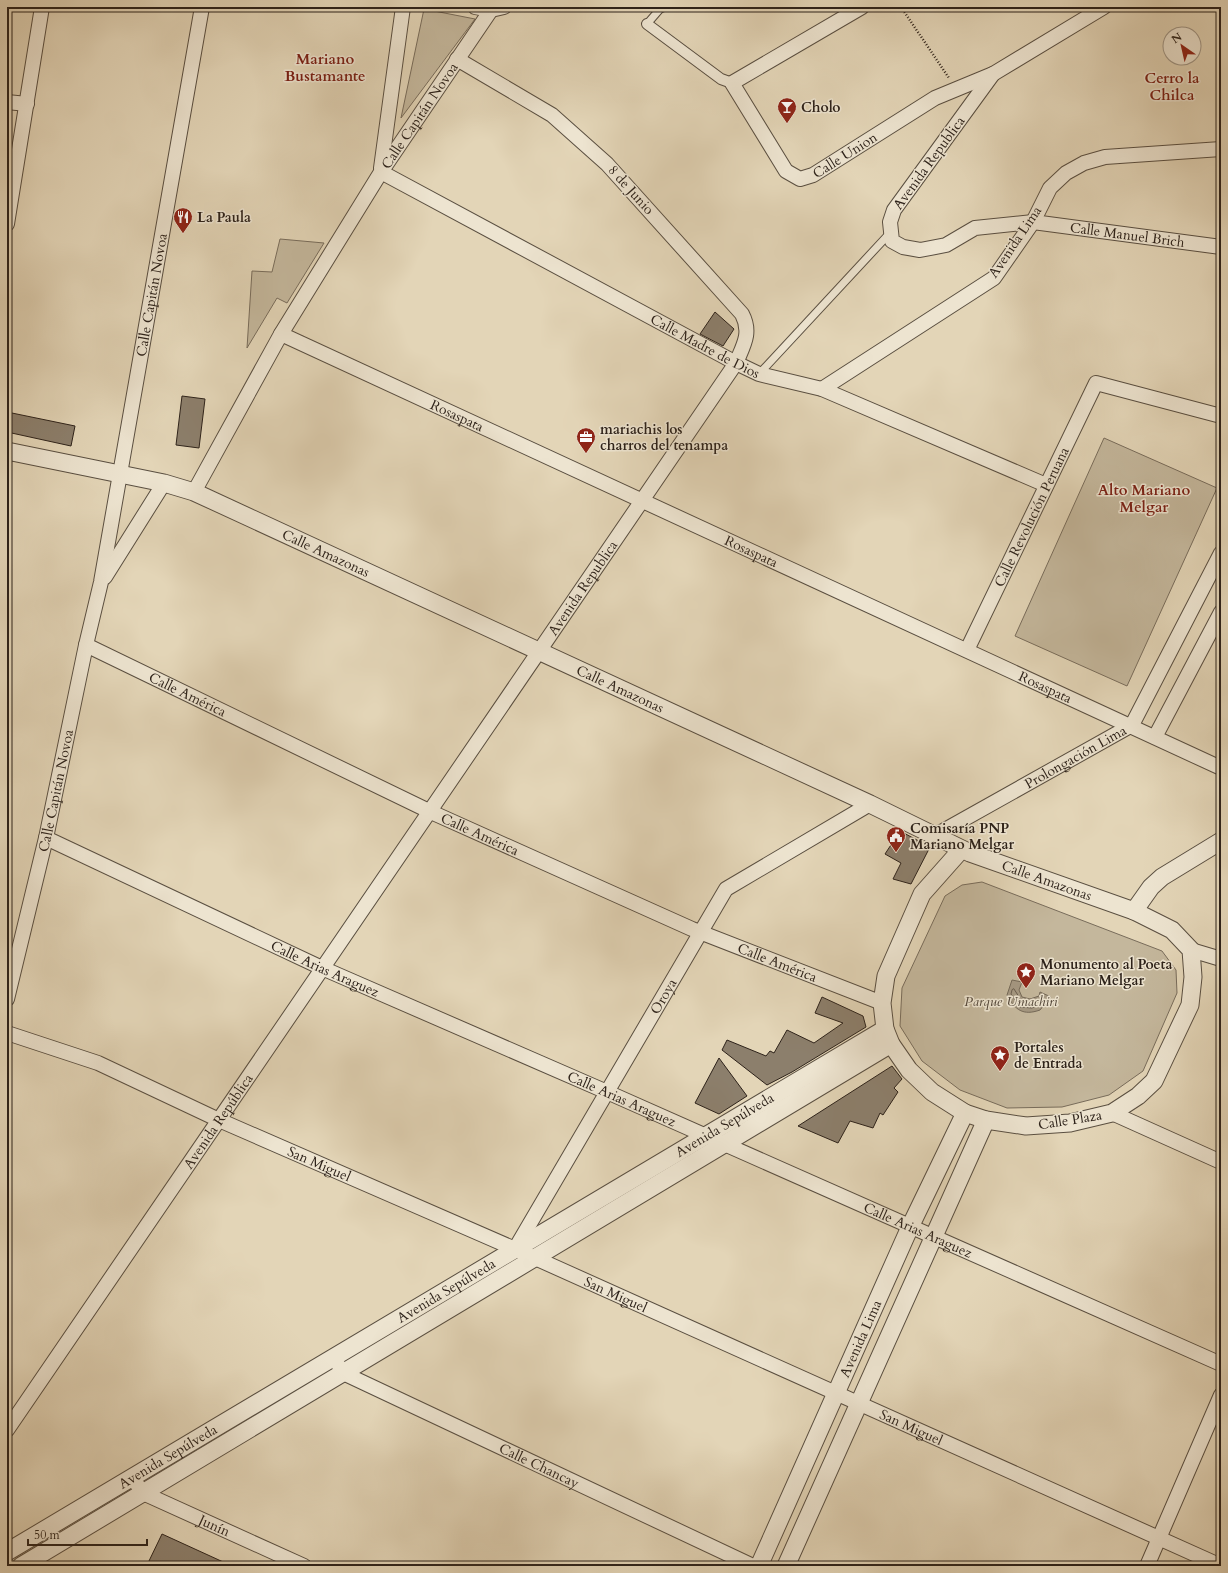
<svg xmlns="http://www.w3.org/2000/svg" width="1228" height="1573" font-family="Cardo,serif">
  <rect width="100%" height="100%" fill="#e3d5b7"/>
  <filter id="stains"><feTurbulence type="fractalNoise" baseFrequency=".005" numOctaves="4"/><feColorMatrix values="0 0 0 0 .2 0 0 0 0 .09 0 0 0 0 .02 0 0 0 .5 -.17"/></filter>
  <radialGradient id="worn" r=".72"><stop offset=".6" stop-color="#630" stop-opacity="0"/><stop offset="1" stop-color="#630" stop-opacity=".3"/></radialGradient>
  <g fill="#c4b79c" stroke="#786c5b">
    <polygon points="424,9 475,19 401,118"/>
    <polygon points="280,239 324,243 287,303 277,298 247,348 252,271 272,272"/>
    <polygon points="1104,438 1217,488 1127,686 1015,636"/>
    <polygon points="982,882 1162,951 1176,970 1177,993 1143,1071 1109,1095 1062,1107 1007,1108 960,1090 922,1061 900,1026 902,988 945,896 962,885"/>
  </g>
  <path fill="#a59882" stroke="#756958" d="M1012 980 1022 982 1019 990 1022 997 1030 999 1039 996 1040 992 1051 997 1040 1010C1023 1016 1015 1010 1007 995Z"/>
  <g fill="none" stroke-linecap="round" stroke-linejoin="round">
    <polygon stroke="#695d4e" stroke-width="1" points="1014,989 1021,1000 1030,1003 1040,1000 1042,1003 1032,1008 1020,1007 1011,994 1012,990"/>
  </g>
  <g fill="#8c7f6c" stroke="#2d221a">
    <polygon points="715,312 734,329 723,346 700,334"/>
    <polygon points="182,396 205,399 199,448 176,445"/>
    <polygon points="7,412 75,426 71,446 7,432"/>
    <polygon points="900,831 930,847 911,884 893,879 901,863 885,854"/>
    <polygon points="822,997 863,1016 866,1027 792,1072 767,1085 722,1050 727,1040 766,1056 770,1051 774,1053 787,1030 814,1043 843,1023 815,1013"/>
    <polygon points="719,1058 747,1096 719,1114 695,1103"/>
    <polygon points="892,1066 902,1079 894,1088 898,1092 883,1115 880,1113 873,1128 850,1121 838,1143 798,1126"/>
    <polygon points="162,1534 232,1566 155,1566 148,1563"/>
  </g>
  <g fill="none" stroke-linecap="round" stroke-linejoin="round">
    <g stroke="#5a4f41" stroke-width="9">
      <g id="service">
        <polyline points="647,24 660,9 665,7"/>
        <polyline points="759,374 890,233"/>
      </g>
    </g>
    <g stroke="#5a4f41" stroke-width="12">
      <polyline id="pedestrian" points="647,24 721,79 732,83"/>
    </g>
    <g stroke="#5a4f41" stroke-width="16">
      <g id="minor">
        <polyline points="475,7 491,10 504,7"/>
        <path id="s1" d="M862 7 732 83 786 171 800 179 813 175 935 98 993 74"/>
        <path id="s2" d="M1104 7 993 74 894 210 890 222 892 241 903 247 920 250 946 245 975 228 1033 222 1221 247"/>
        <polyline points="7,102 27,104"/>
        <polyline points="381,168 403,7"/>
        <path id="s3" d="M381 172 736 363 759 374 822 389 1046 485"/>
        <polyline points="7,224 42,7"/>
        <path id="s4" d="M281 334 1221 768"/>
        <polyline points="822,389 994,278 1033,222 1050,188 1066,173 1084,163 1105,157 1221,149"/>
        <path id="s5" d="M194 492 281 334 381 172 491 10"/>
        <polyline points="105,577 164,483"/>
        <path id="s6" d="M86 645 431 812 692 929 882 1003"/>
        <path id="s7" d="M967 650 1096 383 1221 416"/>
        <polyline points="1155,737 1221,612"/>
        <path id="s8" d="M934 836 1132 725 1221 553"/>
        <path id="s9" d="M46 838 322 968 607 1092 1221 1364"/>
        <polyline points="1191,950 1221,959"/>
        <path id="s10" d="M7 999 46 838 86 645 101 582 202 7"/>
        <path id="s11" d="M7 1033 98 1063 219 1120 515 1249 1221 1566"/>
        <polyline points="1112,1113 1221,1162"/>
        <path id="s12" d="M515 1249 726 889 870 804"/>
        <path id="s13" d="M339 1366 343 1373 753 1566"/>
        <path id="s14" d="M7 1430 736 363C743 346 752 333 742 314L607 164 552 115 457 59"/>
        <path id="s15" d="M132 1477 143 1493 304 1566"/>
        <polyline points="1147,1566 1221,1395"/>
      </g>
    </g>
    <g stroke="#5a4f41" stroke-width="19">
      <g id="tertiary">
        <path id="s16" d="M7 451 164 483 194 492 870 804 970 853 1134 911 1172 930 1191 950 1193 977 1190 1005 1154 1081 1138 1096 1112 1113 1070 1123 1026 1126 986 1120 965 1113 932 1092 909 1070 891 1044 885 1029 882 1003 886 976 922 894 961 850"/>
        <polyline points="1134,911 1151,887 1162,877 1221,841"/>
        <path id="s17" d="M7 1552 885 1029"/>
        <polyline points="21,1566 891,1044"/>
        <path id="s18" d="M759 1566 910 1227 965 1113"/>
        <polyline points="786,1566 986,1120"/>
      </g>
    </g>
    <polyline stroke="#2d221a" stroke-width="2.5" stroke-dasharray="1 2" stroke-linecap="butt" points="901,7 949,78"/>
    <use href="#service" stroke="#ede4d0" stroke-width="7"/>
    <use href="#pedestrian" stroke="#ede4d0" stroke-width="10"/>
    <use href="#minor" stroke="#ede4d0" stroke-width="14"/>
    <use href="#tertiary" stroke="#ede4d0" stroke-width="17"/>
  </g>
  <defs>
    <g id="bar-pin" transform="scale(1)"><path d="M0 17L-7.5 6A9.5 9.5 0 1 1 7.5 6Z" fill="#8f2418" stroke="#ede4d0"/><path d="M-6-5H6L.8 .8V4.5H3.5V6h-7V4.5H-.8V.8Z" fill="#fff"/></g>
    <g id="restaurant-pin" transform="scale(1)"><path d="M0 17L-7.5 6A9.5 9.5 0 1 1 7.5 6Z" fill="#8f2418" stroke="#ede4d0"/><path d="M-5-6h1v4h1v-4h1v4h1v-4h1v5L-1.5 .5V6h-2V.5L-5-1ZM5-6V6H3V1.5H1.5Q1.5-4 5-6Z" fill="#fff"/></g>
    <g id="office-pin" transform="scale(1)"><path d="M0 17L-7.5 6A9.5 9.5 0 1 1 7.5 6Z" fill="#8f2418" stroke="#ede4d0"/><path d="M-6-3h4V-5.5h4V-3h4V5H-6ZM-1-4.5V-3h2v-1.5ZM-6 0V1H6V0Z" fill="#fff"/></g>
    <g id="civic-pin" transform="scale(1)"><path d="M0 17L-7.5 6A9.5 9.5 0 1 1 7.5 6Z" fill="#8f2418" stroke="#ede4d0"/><path d="M-.6-6.5H3V-4.5H.6V-3L4-1V1h2V6H-6V1h2V-1L-.6-3ZM-1.2 2.5V6h2.4V2.5Z" fill="#fff"/></g>
    <g id="sight-pin" transform="scale(1)"><path d="M0 17L-7.5 6A9.5 9.5 0 1 1 7.5 6Z" fill="#8f2418" stroke="#ede4d0"/><path d="M0-6L1.8-2.2L6-1.7L2.9 1.2L3.7 5.4L0 3.3L-3.7 5.4L-2.9 1.2L-6-1.7L-1.8-2.2Z" fill="#fff"/></g>
  </defs>
  <g fill-rule="evenodd">
    <use href="#bar-pin" x="787" y="107"/>
    <use href="#restaurant-pin" x="183" y="217"/>
    <use href="#office-pin" x="586" y="437"/>
    <use href="#civic-pin" x="896" y="836"/>
    <use href="#sight-pin" x="1026" y="972"/>
    <use href="#sight-pin" x="1000" y="1055"/>
  </g>
  <g text-anchor="middle" dominant-baseline="central" stroke-width="3" stroke-linejoin="round" paint-order="stroke">
    <g font-size="14" font-weight="bold" fill="#2d221a" stroke="#ede4d0" text-anchor="start">
      <text x="801" y="107">Cholo</text>
      <text x="197" y="217">La Paula</text>
      <text x="600" y="429">mariachis los<tspan x="600" dy="16">charros del tenampa</tspan></text>
      <text x="910" y="828">Comisaría PNP<tspan x="910" dy="16">Mariano Melgar</tspan></text>
      <text x="1040" y="964">Monumento al Poeta<tspan x="1040" dy="16">Mariano Melgar</tspan></text>
      <text x="1014" y="1047">Portales<tspan x="1014" dy="16">de Entrada</tspan></text>
    </g>
    <g font-size="14" fill="#2d221a" stroke="#ede4d0">
      <text stroke="none"><textPath href="#s5" startOffset="439">Calle Capitán Novoa</textPath></text>
      <text stroke="none"><textPath href="#s1" startOffset="321">Calle Union</textPath></text>
      <text transform="translate(929 163) rotate(-54)">Avenida Republica</text>
      <text transform="translate(631 190) rotate(48)">8 de Junio</text>
      <text stroke="none"><textPath href="#s2" startOffset="573">Calle Manuel Brich</textPath></text>
      <text transform="translate(1015 242) rotate(-56)">Avenida Lima</text>
      <text stroke="none"><textPath href="#s10" startOffset="719">Calle Capitán Novoa</textPath></text>
      <text stroke="none"><textPath href="#s3" startOffset="368">Calle Madre de Dios</textPath></text>
      <text stroke="none"><textPath href="#s4" startOffset="194">Rosaspata</textPath></text>
      <text stroke="none"><textPath href="#s7" startOffset="148">Calle Revolución Peruana</textPath></text>
      <text stroke="none"><textPath href="#s4" startOffset="518">Rosaspata</textPath></text>
      <text stroke="none"><textPath href="#s16" startOffset="337">Calle Amazonas</textPath></text>
      <text stroke="none"><textPath href="#s14" startOffset="1020">Avenida Republica</textPath></text>
      <text stroke="none"><textPath href="#s4" startOffset="842">Rosaspata</textPath></text>
      <text stroke="none"><textPath href="#s16" startOffset="661">Calle Amazonas</textPath></text>
      <text stroke="none"><textPath href="#s6" startOffset="113">Calle América</textPath></text>
      <text stroke="none"><textPath href="#s8" startOffset="162">Prolongación Lima</textPath></text>
      <text stroke="none"><textPath href="#s10" startOffset="214">Calle Capitán Novoa</textPath></text>
      <text stroke="none"><textPath href="#s6" startOffset="437">Calle América</textPath></text>
      <text stroke="none"><textPath href="#s16" startOffset="1129">Calle Amazonas</textPath></text>
      <text stroke="none"><textPath href="#s6" startOffset="761">Calle América</textPath></text>
      <text stroke="none"><textPath href="#s9" startOffset="308">Calle Arias Araguez</textPath></text>
      <text stroke="none"><textPath href="#s12" startOffset="293">Oroya</textPath></text>
      <text stroke="none"><textPath href="#s9" startOffset="632">Calle Arias Araguez</textPath></text>
      <text transform="translate(1070 1120) rotate(-9)">Calle Plaza</text>
      <text stroke="none"><textPath href="#s14" startOffset="374">Avenida República</textPath></text>
      <text stroke="none"><textPath href="#s17" startOffset="835">Avenida Sepúlveda</textPath></text>
      <text stroke="none"><textPath href="#s11" startOffset="339">San Miguel</textPath></text>
      <text stroke="none"><textPath href="#s9" startOffset="956">Calle Arias Araguez</textPath></text>
      <text stroke="none"><textPath href="#s17" startOffset="511">Avenida Sepúlveda</textPath></text>
      <text stroke="none"><textPath href="#s11" startOffset="663">San Miguel</textPath></text>
      <text stroke="none"><textPath href="#s18" startOffset="249">Avenida Lima</textPath></text>
      <text stroke="none"><textPath href="#s11" startOffset="987">San Miguel</textPath></text>
      <text stroke="none"><textPath href="#s17" startOffset="187">Avenida Sepúlveda</textPath></text>
      <text stroke="none"><textPath href="#s13" startOffset="225">Calle Chancay</textPath></text>
      <text stroke="none"><textPath href="#s15" startOffset="98">Junín</textPath></text>
    </g>
    <g font-size="14" font-style="italic" fill="#53473a" stroke="#ede4d0">
      <text x="1011" y="1001">Parque Umachiri</text>
    </g>
    <g font-size="15" font-weight="bold" fill="#7a1f14" stroke="#ede4d0">
      <text x="325" y="59">Mariano<tspan x="325" dy="17">Bustamante</tspan></text>
      <text x="1172" y="78">Cerro la<tspan x="1172" dy="17">Chilca</tspan></text>
      <text x="1144" y="490">Alto Mariano<tspan x="1144" dy="17">Melgar</tspan></text>
    </g>
  </g>
  <rect width="1228" height="1573" fill="none" stroke="#e3d5b7" stroke-width="24"/>
  <rect x="8" y="8" width="1212" height="1557" fill="none" stroke="#2d221a" stroke-width="2"/>
  <rect x="12" y="12" width="1204" height="1549" fill="none" stroke="#2d221a"/>
  <g transform="translate(1182 46) rotate(326)"><circle r="19" fill="#ede4d0" stroke="#a09687"/>
  <path d="M0-3L7 15L0 10L-7 15Z" fill="#8f2418"/>
  <text y="-6" font-size="11" font-weight="bold" text-anchor="middle" fill="#2d221a">N</text>
  </g>
  <path d="M28 1539v6h119v-6" fill="none" stroke="#2d221a" stroke-width="2"/>
  <text x="34" y="1539" font-size="12" fill="#2d221a" stroke="#ede4d0" stroke-width="3" paint-order="stroke">50 m</text>
  <rect width="100%" height="100%" filter="url(#stains)"/>
  <rect width="100%" height="100%" fill="url(#worn)"/>
</svg>
